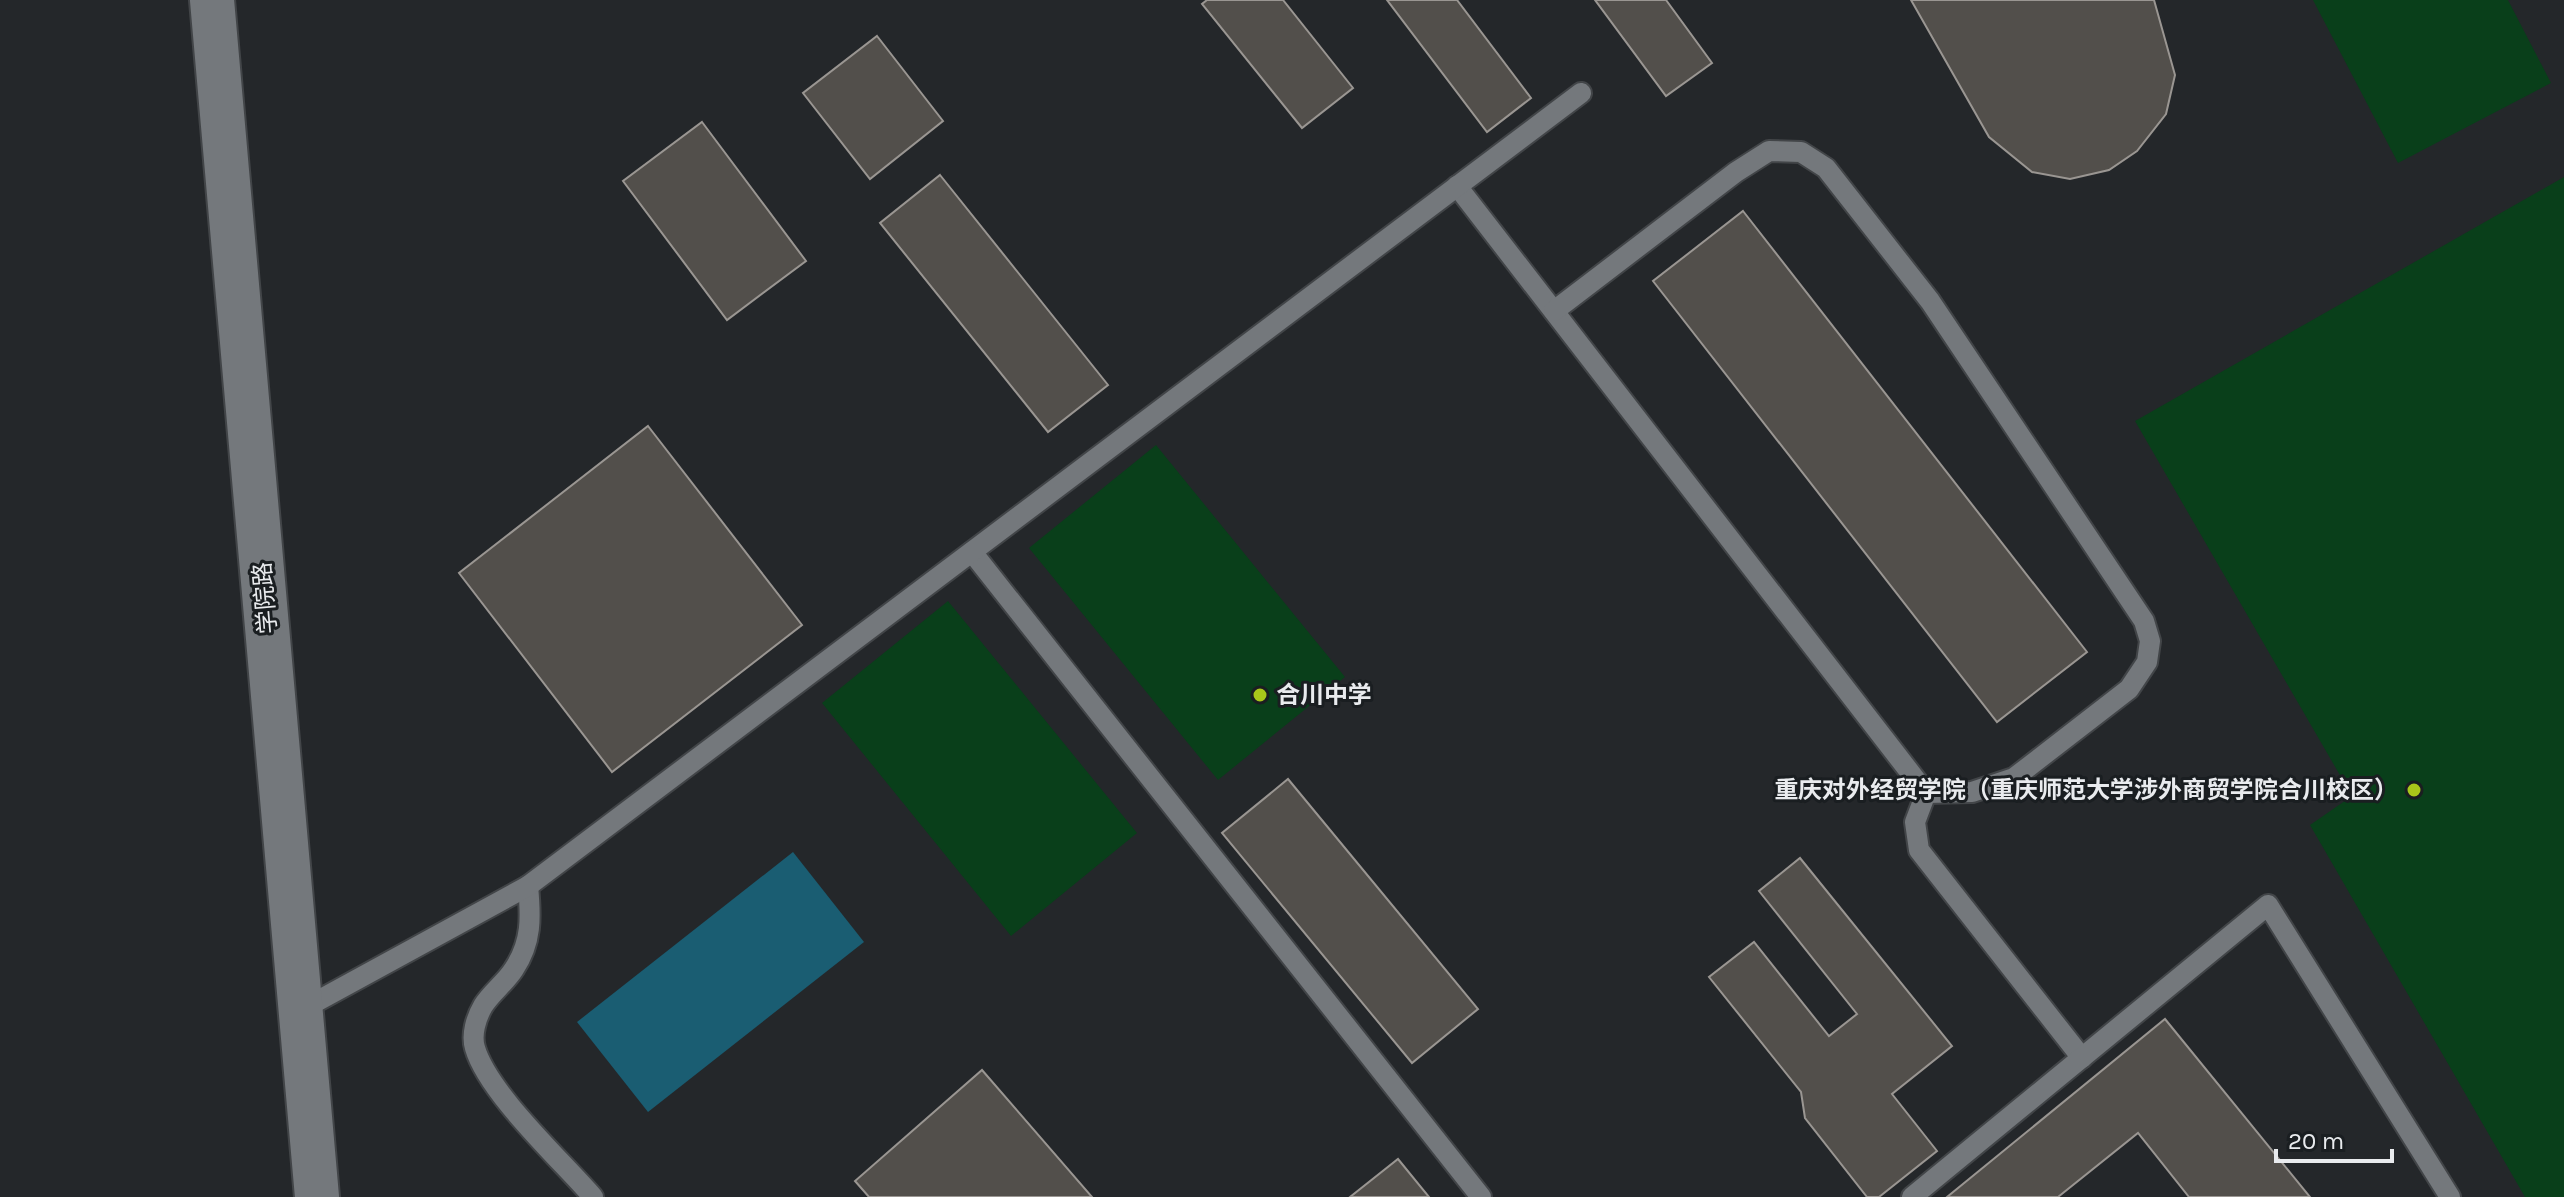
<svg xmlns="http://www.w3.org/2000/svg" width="2564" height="1197" font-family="Karla,'Noto Sans SC',sans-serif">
  <rect width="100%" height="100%" fill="#24272a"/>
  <g fill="#093f1a">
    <polygon points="2313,0 2508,0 2551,83 2398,163"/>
    <polygon points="2564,177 2564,1197 2525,1197 2310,825 2352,796 2135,421"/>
    <polygon points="1156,445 1345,677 1218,780 1029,548"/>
    <polygon points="948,601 1137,833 1011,936 822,703"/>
  </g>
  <polygon fill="#1a5d72" points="793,852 864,942 648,1112 577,1022"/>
  <g fill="#524f4b" stroke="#9a9692" stroke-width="2">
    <polygon points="1207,0 1283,0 1353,88 1302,128 1202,4"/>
    <polygon points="1387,0 1457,0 1531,98 1487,132"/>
    <polygon points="1595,0 1666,0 1712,63 1666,96"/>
    <polygon points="1911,0 2154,0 2175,75 2166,114 2137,151 2109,170 2070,179 2032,172 1989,137"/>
    <polygon points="877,36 943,121 870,179 803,93"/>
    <polygon points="702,122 806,261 727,320 623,181"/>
    <polygon points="940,175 1108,385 1048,432 880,223"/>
    <polygon points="1743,211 2087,652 1997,722 1653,281"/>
    <polygon points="648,426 802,625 612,772 459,573"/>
    <polygon points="1288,779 1478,1009 1412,1063 1222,833"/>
    <polygon points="1800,858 1952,1046 1892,1094 1937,1151 1879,1197 1867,1197 1805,1118 1801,1092 1709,977 1754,942 1829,1036 1857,1014 1759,891"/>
    <polygon points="2165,1019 2310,1197 2189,1197 2138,1133 2058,1197 1947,1197"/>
    <polygon points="982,1070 1092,1197 869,1197 855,1181"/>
    <polygon points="1398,1159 1429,1197 1350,1197"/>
  </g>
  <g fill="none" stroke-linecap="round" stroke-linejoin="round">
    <g stroke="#424548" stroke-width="24">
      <g id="lane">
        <polyline points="1457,186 1926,793 1915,822 1919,850 2082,1058"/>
        <polyline points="1554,311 1736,172 1769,151 1801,152 1826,168 1930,301 2144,621 2150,641 2147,662 2129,689 2014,778 1972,792 1926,793"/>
        <polyline points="972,552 1481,1197"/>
        <path d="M528 886C531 917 532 942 514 969 506 982 491 993 483 1006 476 1018 471 1035 475 1048 488 1093 561 1160 593 1197"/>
        <polyline points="301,1010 528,886 1581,93"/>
        <polyline points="1912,1197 2268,905 2450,1197"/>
      </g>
    </g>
    <g stroke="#424548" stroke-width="48">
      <polyline id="secondary" points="212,0 317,1197"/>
    </g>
    <use href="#lane" stroke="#74787c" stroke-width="20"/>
    <use href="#secondary" stroke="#74787c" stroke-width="44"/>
  </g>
  <g fill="#a9c71a" stroke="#1a1e21" stroke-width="3">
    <circle cx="1260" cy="695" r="8"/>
    <circle cx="2414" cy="790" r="8"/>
  </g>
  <g text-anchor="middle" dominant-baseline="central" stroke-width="6" stroke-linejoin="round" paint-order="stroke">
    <g font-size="24" fill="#e9ebee" stroke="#1a1e21">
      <text transform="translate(265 598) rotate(-95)">学院路</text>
    </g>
    <g font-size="24" font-weight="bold" fill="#e9ebee" stroke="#1a1e21" text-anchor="start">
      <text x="1276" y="695">合川中学</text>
      <text x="2398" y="790" text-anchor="end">重庆对外经贸学院（重庆师范大学涉外商贸学院合川校区）</text>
    </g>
  </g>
  <path d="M2276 1149v12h116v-12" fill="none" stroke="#e9ebee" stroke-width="4"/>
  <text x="2288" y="1149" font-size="24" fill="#e9ebee" stroke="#1a1e21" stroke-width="6" paint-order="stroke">20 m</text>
</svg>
